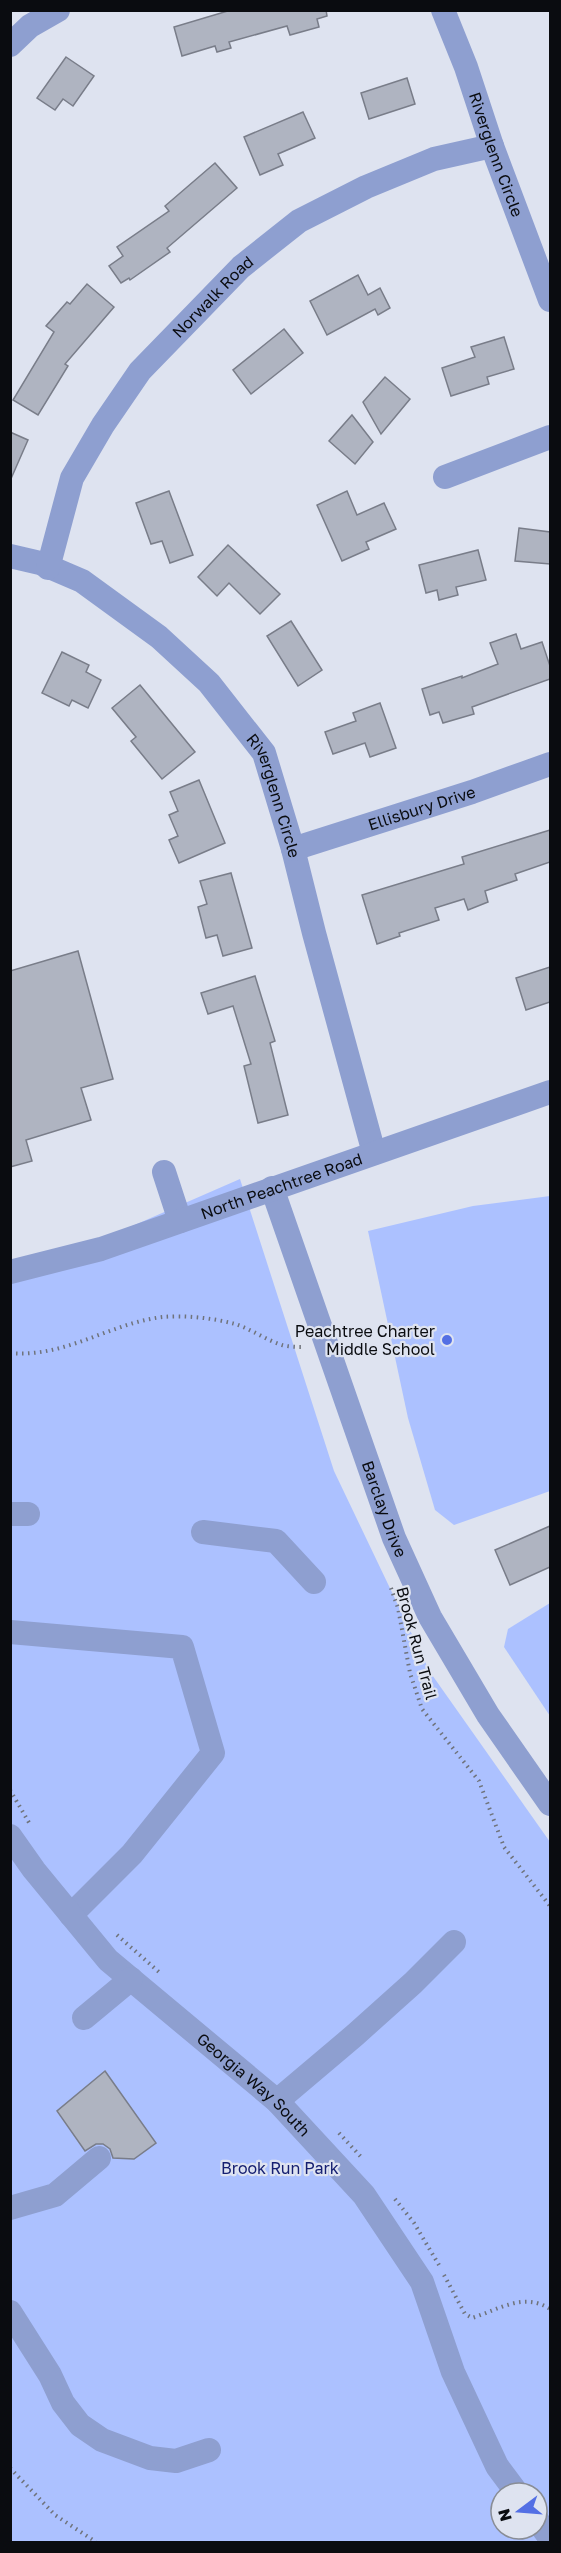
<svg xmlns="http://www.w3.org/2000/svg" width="561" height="2553" font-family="'Golos Text',sans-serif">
  <rect width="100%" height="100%" fill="#dee3f0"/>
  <g fill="#acc1ff" fill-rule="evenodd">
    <path d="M240 1179 334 1471 430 1672 550 1842V2542H11V1276L20 1275ZM501 2493H537V2529H501Z"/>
    <polygon points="550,1196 550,1491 454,1525 435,1510 408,1418 368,1231 473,1206"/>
    <polygon points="550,1603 550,1716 504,1647 508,1629"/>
  </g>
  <g fill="#afb4c1" stroke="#797d89" stroke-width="1.5">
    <polygon points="231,10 326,10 327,16 317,19 319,27 290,35 287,26 229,42 231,48 217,52 215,46 182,56 174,27"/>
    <polygon points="66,57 94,76 73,106 63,99 55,110 37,98"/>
    <polygon points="407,78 415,104 369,119 361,93"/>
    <polygon points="303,112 315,138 278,154 283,165 260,175 244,137"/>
    <polygon points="215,163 237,188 167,248 170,252 130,280 129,278 121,283 109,266 123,256 117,247 169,211 165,206"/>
    <polygon points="358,275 368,295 380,288 390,308 378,315 375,309 327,335 310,301"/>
    <polygon points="87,284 114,307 65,364 68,366 38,415 13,400 54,332 46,326 67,302 70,304"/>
    <polygon points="284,329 303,353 251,394 233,370"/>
    <polygon points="504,337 514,369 487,377 489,384 451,396 442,368 475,357 471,347"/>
    <polygon points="385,377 410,399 381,434 363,402"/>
    <polygon points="352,415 373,442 355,464 329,441"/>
    <polygon points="10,432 28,440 10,481"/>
    <polygon points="169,491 193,555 170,563 162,541 151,544 136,503"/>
    <polygon points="347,491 357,515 384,503 396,529 366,542 369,549 342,561 317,505"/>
    <polygon points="519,528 550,532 550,564 515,561"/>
    <polygon points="228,545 280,594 260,614 229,583 217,596 198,577"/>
    <polygon points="478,550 486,580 456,587 458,595 439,600 437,590 426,593 419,565"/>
    <polygon points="291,621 322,670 298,686 267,636"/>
    <polygon points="516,634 521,649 542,642 550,666 550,679 472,707 474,714 443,723 439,712 430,715 422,689 462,676 462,678 498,664 490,643"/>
    <polygon points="62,652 89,665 86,672 101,680 88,708 72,700 69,706 42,693"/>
    <polygon points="140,685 195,752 162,779 131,741 136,737 112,708"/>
    <polygon points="380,703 396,748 370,757 365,743 333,754 325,732 356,721 353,713"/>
    <polygon points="199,780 225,843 179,863 169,840 178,836 169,815 178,811 170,792"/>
    <polygon points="550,830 550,862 515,874 517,880 485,891 488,902 468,910 464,899 435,908 439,920 399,933 400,936 377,944 362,895 464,864 462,857"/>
    <polygon points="231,873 252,948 223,956 217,935 206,938 198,907 207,904 200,881"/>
    <polygon points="78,951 113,1079 81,1088 91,1120 26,1140 32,1161 10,1167 10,971"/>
    <polygon points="550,967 550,1002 526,1010 516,978"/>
    <polygon points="255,976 275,1041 270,1043 288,1115 258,1123 244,1066 251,1064 233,1006 208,1014 201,993"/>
    <polygon points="550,1526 550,1567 510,1585 495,1550"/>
    <polygon points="105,2071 156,2143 134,2159 113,2158 110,2149 103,2144 96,2144 85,2151 57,2111"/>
  </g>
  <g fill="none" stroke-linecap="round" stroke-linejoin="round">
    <g stroke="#6f737b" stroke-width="4" stroke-dasharray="1.5 4.5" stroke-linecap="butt">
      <path d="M10 1353C65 1358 108 1324 162 1317 185 1315 213 1318 235 1324 251 1329 266 1340 282 1345 289 1347 297 1347 305 1347"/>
      <polyline points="391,1588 398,1608 410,1673 422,1709 479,1781 504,1847 550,1906"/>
      <polyline points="10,1790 31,1826"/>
      <polyline points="117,1935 159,1972"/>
      <polyline points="339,2133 362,2158"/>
      <polyline points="395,2199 414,2223 439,2265"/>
      <path d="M444 2275 465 2314 472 2318C500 2309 524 2292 550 2309"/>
      <polyline points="10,2468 55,2515 96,2542"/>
    </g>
    <g stroke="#8e9fd0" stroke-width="24">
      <path id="s1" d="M443 10 466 67 492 146 550 300"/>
      <polyline points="10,45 30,26 58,10"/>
      <polyline points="445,477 550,437"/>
      <path id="s2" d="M10 556 40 563 82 581 159 637 209 683 264 753 293 849 314 933 374 1153"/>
      <path id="s3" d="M48 568 72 478 103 425 140 371 241 267 299 221 366 187 434 159 492 146"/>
      <path id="s4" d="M293 849 472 792 550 764"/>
      <polyline points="164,1172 180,1221"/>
      <path id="s5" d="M272 1188 394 1538 430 1617 488 1715 550 1804"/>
      <path id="s6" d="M10 1272 101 1249 550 1092"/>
      <polyline points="10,1514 28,1514"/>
      <polyline points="203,1532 276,1541 314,1582"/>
      <polyline points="10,1632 182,1647 213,1753 132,1854 71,1915"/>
      <path id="s7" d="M10 1836 34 1870 108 1960 277 2101 364 2195 422 2282 453 2372 497 2466 517 2493"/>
      <polyline points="84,2018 131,1979"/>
      <polyline points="277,2101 355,2035 413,1983 454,1942"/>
      <polyline points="10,2208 55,2195 99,2158"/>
      <polyline points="10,2312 50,2375 63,2403 80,2425 102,2440 150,2458 176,2461 209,2450"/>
      <polyline points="537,2520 550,2538"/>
    </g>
  </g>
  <circle fill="#536fe4" stroke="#dee3f0" stroke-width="2" cx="447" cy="1340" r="6"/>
  <g text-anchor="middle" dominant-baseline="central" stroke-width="4.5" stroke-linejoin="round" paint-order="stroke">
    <g font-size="16" fill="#0a0c10" stroke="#dee3f0">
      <text stroke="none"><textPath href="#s1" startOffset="154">Riverglenn Circle</textPath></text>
      <text stroke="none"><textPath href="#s3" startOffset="324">Norwalk Road</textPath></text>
      <text stroke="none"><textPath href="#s2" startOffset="372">Riverglenn Circle</textPath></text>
      <text stroke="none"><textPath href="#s4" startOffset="135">Ellisbury Drive</textPath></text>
      <text stroke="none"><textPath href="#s6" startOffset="285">North Peachtree Road</textPath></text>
      <text stroke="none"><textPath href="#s5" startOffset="340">Barclay Drive</textPath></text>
      <text transform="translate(417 1643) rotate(75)">Brook Run Trail</text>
      <text stroke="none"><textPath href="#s7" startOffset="350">Georgia Way South</textPath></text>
    </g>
    <g font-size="16" fill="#0a0c10" stroke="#dee3f0" text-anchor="end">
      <text x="435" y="1331">Peachtree Charter<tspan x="435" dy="18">Middle School</tspan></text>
    </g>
    <g font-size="16" fill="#162071" stroke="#dee3f0">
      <text x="280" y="2168">Brook Run Park</text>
    </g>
  </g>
  <rect width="561" height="2553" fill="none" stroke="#0a0c10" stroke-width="24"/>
  <g transform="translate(519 2511) rotate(254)"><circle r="28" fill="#dee3f0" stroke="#898d96" stroke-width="1.5"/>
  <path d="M0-4.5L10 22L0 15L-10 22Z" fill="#536fe4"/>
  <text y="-9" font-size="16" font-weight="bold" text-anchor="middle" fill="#0a0c10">N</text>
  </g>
</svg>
